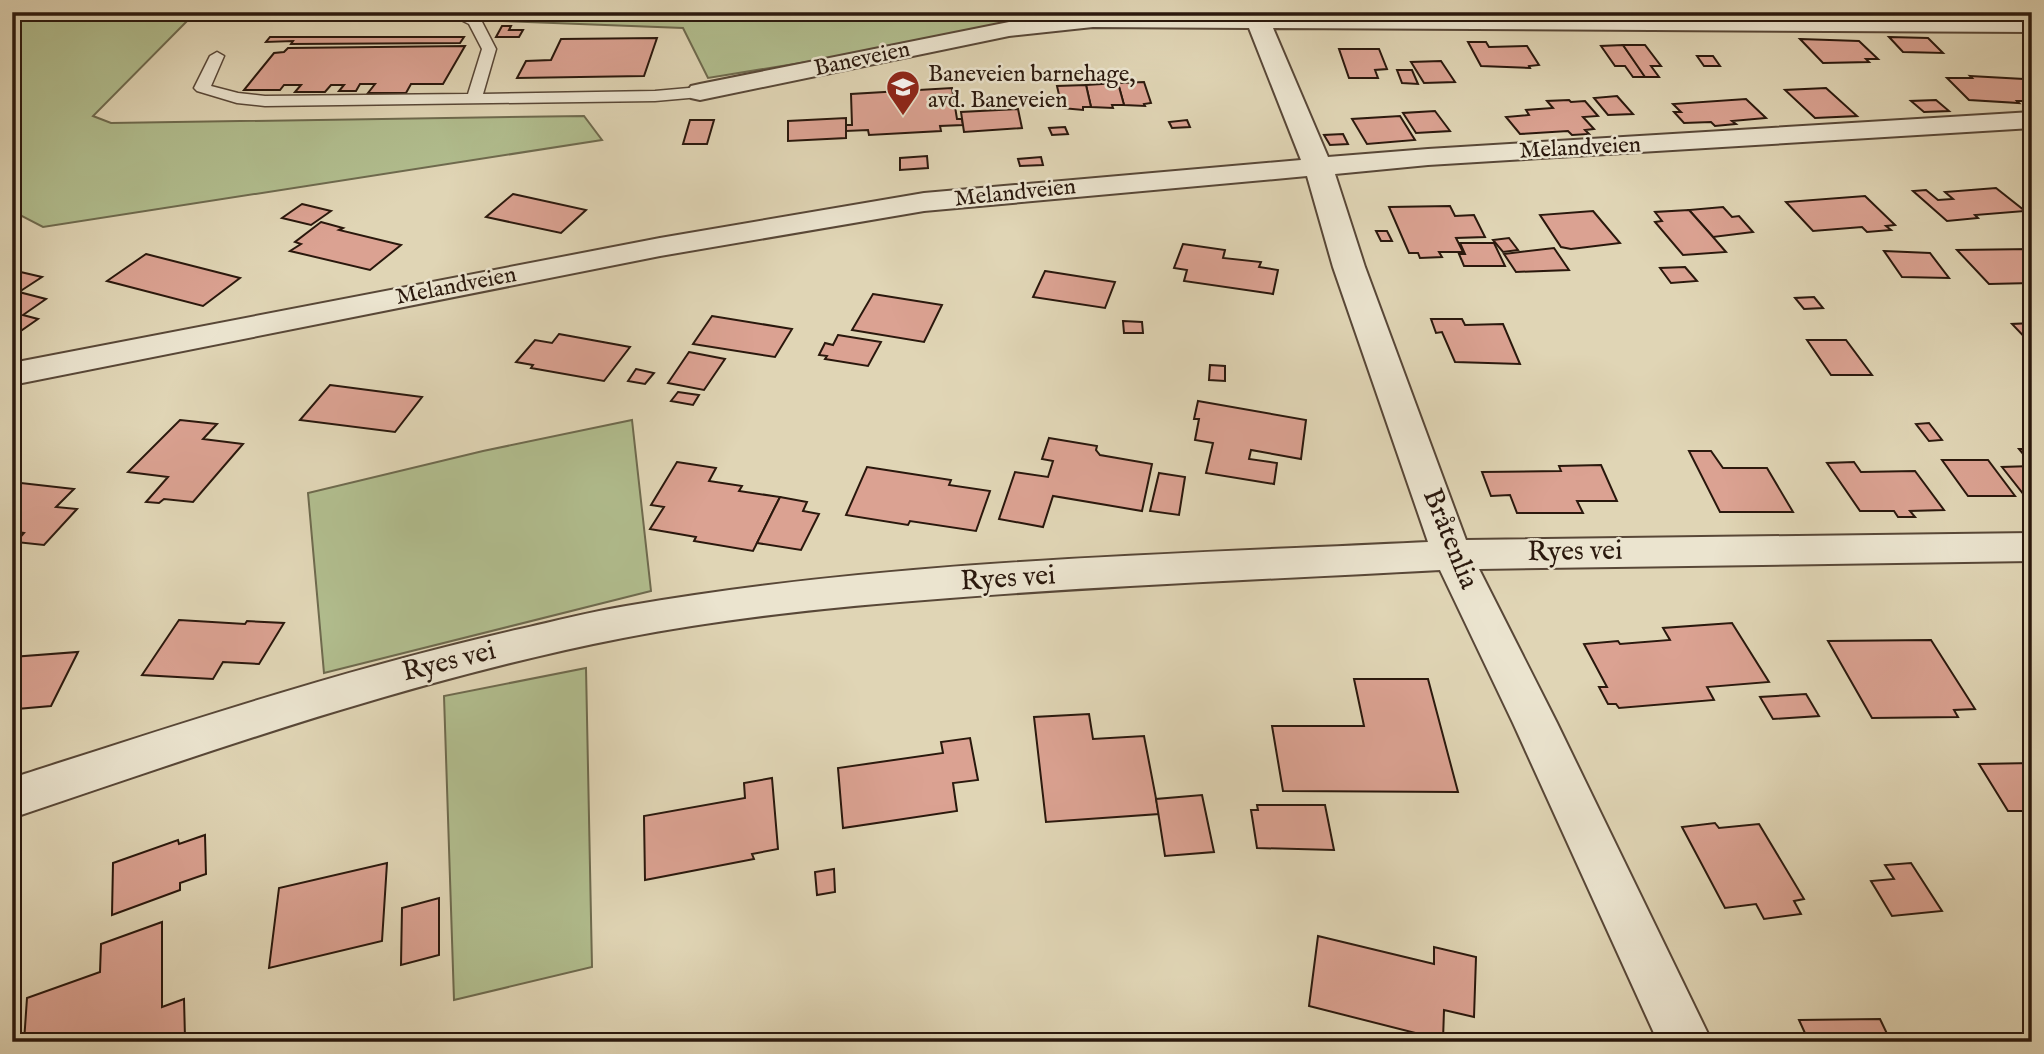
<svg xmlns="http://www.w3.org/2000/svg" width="2044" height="1054" font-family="'IM FELL English',serif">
  <rect width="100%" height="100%" fill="#e0d5b5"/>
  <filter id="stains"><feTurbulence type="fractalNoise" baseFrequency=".00286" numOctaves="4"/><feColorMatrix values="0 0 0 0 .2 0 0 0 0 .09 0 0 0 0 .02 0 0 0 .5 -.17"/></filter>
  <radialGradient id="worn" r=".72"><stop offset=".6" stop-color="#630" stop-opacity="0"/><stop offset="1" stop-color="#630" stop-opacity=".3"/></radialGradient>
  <g fill="#b1bd8e" stroke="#6e6a4e" stroke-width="2">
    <polygon points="12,12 196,12 93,116 111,123 584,116 602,140 43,227 12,211"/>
    <polygon points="509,12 1312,12 1308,19 1009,29 708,78 683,28 504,21"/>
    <polygon points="1346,12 2032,12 2032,25 1352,15"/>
    <polygon points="632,420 651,591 324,673 308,493 483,451"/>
    <polygon points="586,668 592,967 454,1000 444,696"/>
  </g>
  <g fill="#dba292" stroke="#2a180d" stroke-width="2">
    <polygon points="502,26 511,26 509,30 523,30 519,37 496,37"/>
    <polygon points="270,37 464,37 460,43 291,44 293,41 266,42"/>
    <polygon points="1889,37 1928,38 1943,53 1903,52"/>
    <polygon points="657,38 644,76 517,78 526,61 551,60 561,39"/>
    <polygon points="1800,39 1859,41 1878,59 1866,59 1869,62 1823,63"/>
    <polygon points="1468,42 1486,42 1489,47 1527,46 1539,65 1529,66 1530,68 1481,66"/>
    <polygon points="1623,45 1638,66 1645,77 1633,77 1625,66 1615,66 1601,46"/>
    <polygon points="1623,45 1645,45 1661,66 1651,66 1659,77 1645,77"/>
    <polygon points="465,46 443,84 411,84 406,93 368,93 375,84 360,84 356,91 339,91 344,85 331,85 325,92 295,92 301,85 284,85 280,90 244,90 274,53 284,52 288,48"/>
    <polygon points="1339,49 1379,49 1387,69 1375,70 1378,78 1349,78"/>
    <polygon points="1697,56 1713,56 1720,66 1704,66"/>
    <polygon points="1441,61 1455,82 1424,83 1411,62"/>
    <polygon points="1397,70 1412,70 1418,84 1402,83"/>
    <polygon points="1970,76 2024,79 2032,86 2032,101 2017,101 2019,103 1969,100 1947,78 1972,78"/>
    <polygon points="1144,82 1151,103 1144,104 1145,106 1124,105 1118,83"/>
    <polygon points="1118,83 1124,105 1112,105 1113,108 1091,107 1086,85"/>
    <polygon points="1086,85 1091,107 1083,107 1083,110 1062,108 1057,86"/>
    <polygon points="952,88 957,119 962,119 963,125 940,126 941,131 869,135 868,130 846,131 846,125 852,125 851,94"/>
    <polygon points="1826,88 1857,116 1815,118 1785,90"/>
    <polygon points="1617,96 1633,114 1608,115 1594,98"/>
    <polygon points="1746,99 1766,118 1732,121 1736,124 1715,126 1711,122 1684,123 1674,112 1681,112 1673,104"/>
    <polygon points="1569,100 1571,102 1585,101 1598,116 1583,117 1594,129 1585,130 1589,134 1572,135 1568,131 1520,134 1506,117 1529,115 1526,110 1553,108 1547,101"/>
    <polygon points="1936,100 1949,111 1924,112 1911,101"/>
    <polygon points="1018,109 1022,128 964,132 961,112"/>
    <polygon points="1435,111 1450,131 1416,133 1403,113"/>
    <polygon points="1400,116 1415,140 1367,144 1352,119"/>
    <polygon points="846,118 846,138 788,141 788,121"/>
    <polygon points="690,120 714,120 707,144 683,144"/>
    <polygon points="1187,120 1190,127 1172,128 1169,122"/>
    <polygon points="1065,127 1068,134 1052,135 1049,128"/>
    <polygon points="1343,134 1348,144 1330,145 1324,135"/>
    <polygon points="927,156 928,168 900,170 900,158"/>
    <polygon points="1041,157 1043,165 1020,166 1018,159"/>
    <polygon points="1996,188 2025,211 1975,215 1978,218 1947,221 1913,191 1926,190 1938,200 1953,199 1945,192"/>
    <polygon points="513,194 586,210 561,233 486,217"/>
    <polygon points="1865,196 1895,225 1886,226 1891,230 1867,232 1862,227 1813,231 1786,202"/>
    <polygon points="302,204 331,211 311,225 282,218"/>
    <polygon points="1450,206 1455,216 1474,215 1485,237 1456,238 1463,252 1439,252 1442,257 1420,258 1418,253 1409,253 1389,207"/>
    <polygon points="1723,207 1732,217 1739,216 1753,232 1713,237 1689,210"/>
    <polygon points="1689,210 1713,237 1726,252 1683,255 1655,222 1662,221 1655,212"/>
    <polygon points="1593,211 1620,243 1571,249 1561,247 1540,215"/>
    <polygon points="321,222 343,228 339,230 401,245 370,270 290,251 301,244 295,242"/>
    <polygon points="1376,231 1387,231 1392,241 1381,241"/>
    <polygon points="1509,238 1518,250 1503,252 1493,240"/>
    <polygon points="1460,243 1494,243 1505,266 1464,266 1459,254 1465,254"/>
    <polygon points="1183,244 1225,250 1223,258 1261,262 1259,267 1278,270 1273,294 1184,281 1187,270 1174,268"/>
    <polygon points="1554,248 1569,270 1516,272 1504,254"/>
    <polygon points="2032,249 2032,283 1989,284 1957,250"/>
    <polygon points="1884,251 1930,253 1949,278 1902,277"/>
    <polygon points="146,254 240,278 203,306 107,281"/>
    <polygon points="1685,267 1697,281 1671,283 1660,268"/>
    <polygon points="12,270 42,277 19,292 46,299 23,315 38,319 12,337"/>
    <polygon points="1045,271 1115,282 1105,308 1033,297"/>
    <polygon points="873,294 942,305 924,342 852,330"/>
    <polygon points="1814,297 1823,308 1804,309 1795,298"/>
    <polygon points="712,316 792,329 775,357 693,344"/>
    <polygon points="1431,319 1462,319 1465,325 1503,324 1520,364 1455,362 1442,332 1436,333"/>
    <polygon points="1123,321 1142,322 1143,333 1124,333"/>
    <polygon points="2032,323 2032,345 2012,324"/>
    <polygon points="559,334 630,347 604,381 531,368 533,365 516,362 535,340 552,343"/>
    <polygon points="838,335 881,342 868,366 825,359 827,356 819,355 825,343 833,345"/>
    <polygon points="1807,340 1846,340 1872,375 1831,375"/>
    <polygon points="689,352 725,359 704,390 668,383"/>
    <polygon points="1210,365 1225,366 1225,381 1209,380"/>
    <polygon points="636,369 654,373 645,384 628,381"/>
    <polygon points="330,385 422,397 395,432 300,420"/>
    <polygon points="678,392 699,395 693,405 671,401"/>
    <polygon points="1198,401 1306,420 1301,459 1251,450 1249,459 1277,463 1274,484 1206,473 1213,443 1195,440 1199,419 1194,419"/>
    <polygon points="180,420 217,424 203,439 243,444 193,502 164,499 159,503 146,502 168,477 128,472"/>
    <polygon points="1929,423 1942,440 1929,441 1916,424"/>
    <polygon points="1049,438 1097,446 1096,450 1100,455 1152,464 1142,511 1053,496 1043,527 999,519 1015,472 1048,477 1053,461 1042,459"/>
    <polygon points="2019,449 2032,449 2032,465"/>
    <polygon points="1689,451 1711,451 1723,468 1767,468 1793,512 1720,512"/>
    <polygon points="1942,460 1988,460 2015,496 1968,496"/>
    <polygon points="677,462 716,468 709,481 742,486 739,491 780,497 753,551 694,541 696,537 650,529 664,507 651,505"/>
    <polygon points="1854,462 1861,472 1915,471 1944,510 1910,511 1915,517 1898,517 1894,511 1860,511 1827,463"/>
    <polygon points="1601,465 1617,501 1577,501 1583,513 1517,513 1510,495 1491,496 1482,472 1561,471 1559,466"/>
    <polygon points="2032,466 2032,505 2002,467"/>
    <polygon points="867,467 951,480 949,485 990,491 976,531 910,521 908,525 846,515"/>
    <polygon points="1159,473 1185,477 1179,515 1150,511"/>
    <polygon points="12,482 74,489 56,507 77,509 44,545 16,542 24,533 12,531"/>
    <polygon points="780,497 807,502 803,511 819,514 801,550 757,543"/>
    <polygon points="179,620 245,624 247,621 284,623 259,664 223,662 213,679 142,675"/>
    <polygon points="1732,623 1769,682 1707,687 1714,700 1619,708 1616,704 1608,704 1599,687 1607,687 1584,644 1618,641 1620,644 1670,640 1663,628"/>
    <polygon points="1931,640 1975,709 1954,710 1958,717 1872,718 1828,641"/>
    <polygon points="78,652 51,706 17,709 12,719 12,657"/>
    <polygon points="1354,679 1428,679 1458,792 1283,791 1272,726 1364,726"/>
    <polygon points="1806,694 1819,716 1773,719 1760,697"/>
    <polygon points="1089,714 1093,739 1144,736 1159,814 1046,822 1034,717"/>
    <polygon points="970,738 978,780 953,783 957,811 843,828 838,768 943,753 941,742"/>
    <polygon points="2032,763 2032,811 2008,811 1979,764"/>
    <polygon points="772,778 778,849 752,854 754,859 645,880 644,816 745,798 744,783"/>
    <polygon points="1202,795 1214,852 1165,856 1156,799"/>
    <polygon points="1257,805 1325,805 1334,850 1257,848 1251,810 1258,810"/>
    <polygon points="1715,823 1719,828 1759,824 1804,899 1794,901 1801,914 1764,919 1756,904 1725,908 1682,827"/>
    <polygon points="205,835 206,874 180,883 180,890 112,915 113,863 178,840 179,844"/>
    <polygon points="387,863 382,941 269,968 279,888"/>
    <polygon points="1911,863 1942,911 1892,916 1871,881 1894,879 1885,865"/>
    <polygon points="834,869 835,892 817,895 815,872"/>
    <polygon points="439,898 439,955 401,965 402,908"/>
    <polygon points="162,922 162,1007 184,999 185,1038 174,1042 24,1042 27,998 100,972 101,944"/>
    <polygon points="1318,936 1434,964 1434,947 1476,957 1474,1017 1444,1010 1443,1040 1309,1006"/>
    <polygon points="1880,1019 1891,1042 1809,1042 1799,1020"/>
  </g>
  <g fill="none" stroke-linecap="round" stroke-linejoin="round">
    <g stroke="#584737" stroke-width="3">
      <polygon id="service" points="458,12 480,18 496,49 483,94 655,91 700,87 708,92 700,97 655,101 265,106 237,103 197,91 194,88 210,56 217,52 224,56 211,86 238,93 265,96 468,94 482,49 469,24 453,16"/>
    </g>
    <g stroke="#584737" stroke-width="4">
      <path id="minor" d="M1259 12 2032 18V32L1273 28 1328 157 1428 149 2032 112V128L1428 165 1335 174 1365 267 1466 540 2032 533V561L1479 569 1557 723 1712 1042H1658L1513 723 1440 570C1276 579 1113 585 950 598 841 606 730 617 623 638 414 679 213 750 12 818V778C180 724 348 668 520 629 555 621 590 612 626 606 890 560 1160 555 1428 542L1333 267 1307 176 924 211 660 256 12 385V363L660 238 924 193 1301 160 1249 28 1093 27 1009 36 700 100 691 98 687 92 691 86 700 84 1009 22 1093 13Z"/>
    </g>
    <use href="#service" fill="#ebe4cf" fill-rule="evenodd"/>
    <use href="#minor" fill="#ebe4cf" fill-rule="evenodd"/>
  </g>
  <defs>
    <g id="school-pin" transform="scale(1.75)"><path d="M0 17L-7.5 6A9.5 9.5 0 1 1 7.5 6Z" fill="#8f2418" stroke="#ebe4cf"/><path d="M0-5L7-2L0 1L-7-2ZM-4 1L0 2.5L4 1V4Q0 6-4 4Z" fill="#fff"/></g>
  </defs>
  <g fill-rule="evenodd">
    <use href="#school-pin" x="903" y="87"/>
  </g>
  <g text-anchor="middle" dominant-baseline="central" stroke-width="5" stroke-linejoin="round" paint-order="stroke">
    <g font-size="23" fill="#2a180d" stroke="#ebe4cf">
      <text transform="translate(862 59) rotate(-12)">Baneveien</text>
      <text transform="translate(1580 148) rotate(-3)">Melandveien</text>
      <text transform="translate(1015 193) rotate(-6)">Melandveien</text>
      <text transform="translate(456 286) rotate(-11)">Melandveien</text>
    </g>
    <g font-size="23" fill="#2a180d" stroke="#ebe4cf" text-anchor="start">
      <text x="928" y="74">Baneveien barnehage,<tspan x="928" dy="26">avd. Baneveien</tspan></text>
    </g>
    <g font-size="28" fill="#2a180d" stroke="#ebe4cf">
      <text transform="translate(1450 539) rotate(68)">Bråtenlia</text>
      <text transform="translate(1575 552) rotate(-1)">Ryes vei</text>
      <text transform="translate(1008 579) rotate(-4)">Ryes vei</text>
      <text transform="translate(449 662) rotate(-14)">Ryes vei</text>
    </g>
  </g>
  <rect width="2044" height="1054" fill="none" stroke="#e0d5b5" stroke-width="42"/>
  <rect x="14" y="14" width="2016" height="1026" fill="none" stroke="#2a180d" stroke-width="3.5"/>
  <rect x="21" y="21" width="2002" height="1012" fill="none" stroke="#2a180d" stroke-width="2"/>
  <rect width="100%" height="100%" filter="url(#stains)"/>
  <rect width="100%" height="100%" fill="url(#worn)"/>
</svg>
